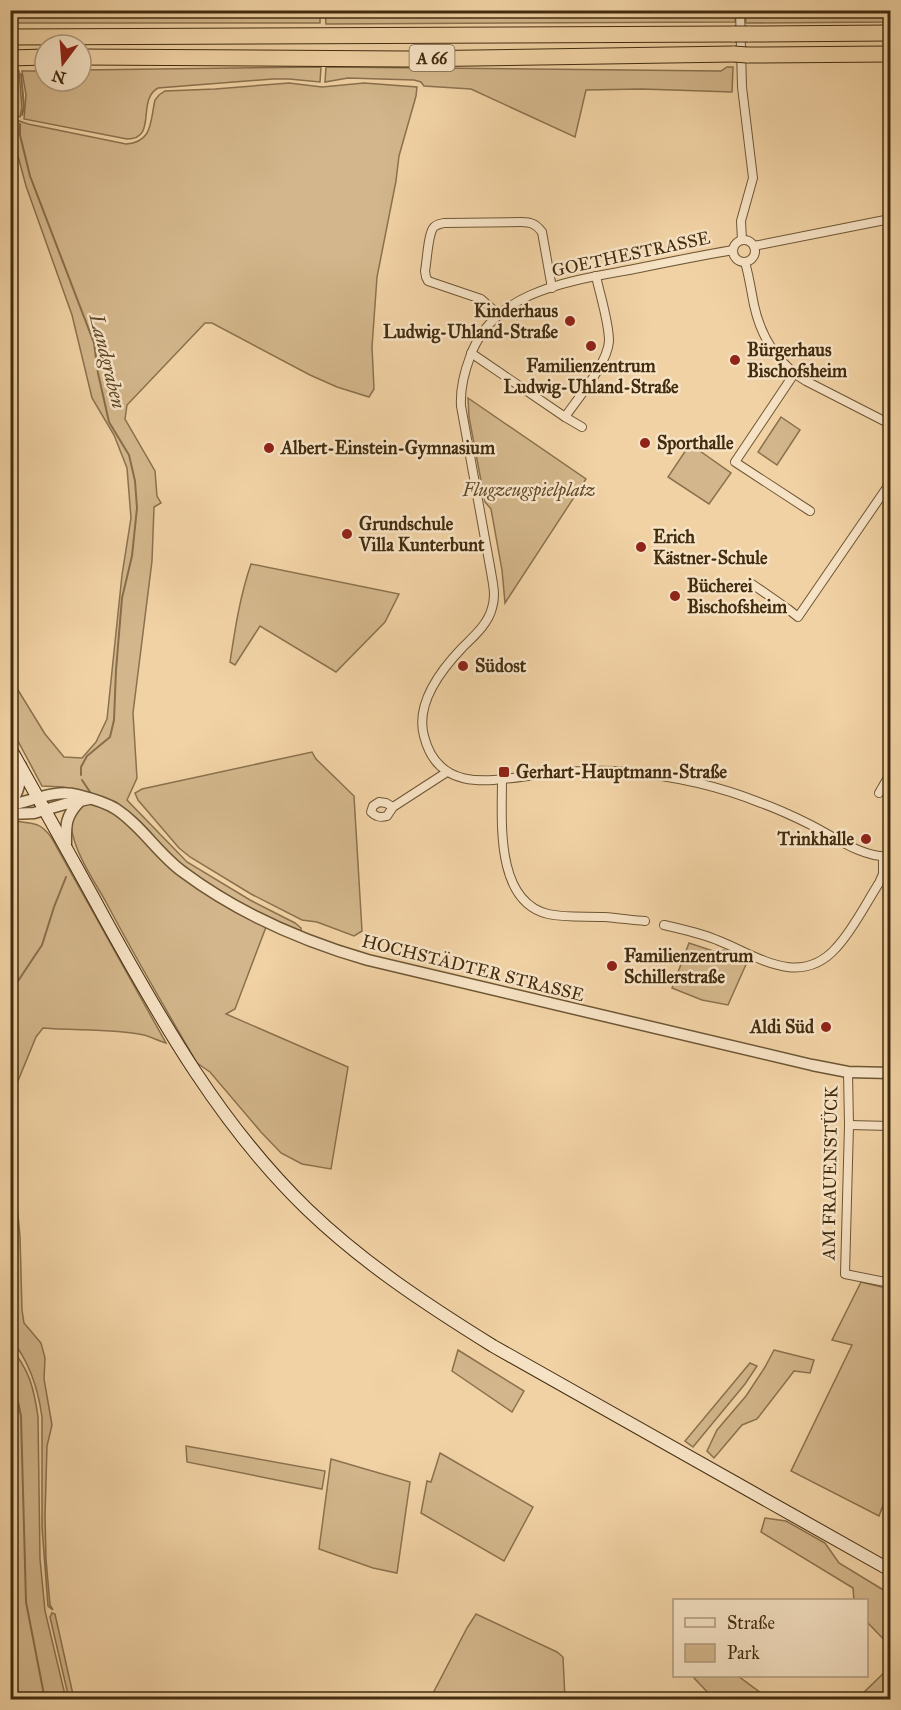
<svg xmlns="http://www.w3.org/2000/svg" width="901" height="1710" font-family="'IM FELL Great Primer',serif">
  <rect width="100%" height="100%" fill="#f1d2a4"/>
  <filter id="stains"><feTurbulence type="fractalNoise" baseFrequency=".00333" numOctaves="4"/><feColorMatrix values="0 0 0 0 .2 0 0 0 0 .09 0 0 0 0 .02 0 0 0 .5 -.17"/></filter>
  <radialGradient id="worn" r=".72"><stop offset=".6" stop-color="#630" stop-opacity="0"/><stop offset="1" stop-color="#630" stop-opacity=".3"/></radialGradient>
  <g fill="#d3b68b" stroke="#8a714d" stroke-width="1.5">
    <rect x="11" y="10" width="309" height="13"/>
    <polygon points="736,11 735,22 326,24 325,10"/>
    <polygon points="745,11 890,11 890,22 746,23"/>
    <path d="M321 67 320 82 289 79H273L158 88C136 100 158 139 127 139L24 119 26 95 22 71H45V81H81V70Z"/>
    <polygon points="326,67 721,71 727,67 733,67 732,92 642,89 586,90 575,137 471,89 424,86 421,82 414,80 348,78 325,82"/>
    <polygon points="11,71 19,71 22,108 20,117 11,113"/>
    <path d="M289 83 322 87 364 83 417 87 416 96 399 156 396 181 377 277 372 347 374 389 369 397 337 387 310 375 212 323H205L127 405 125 419 155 471 157 496 161 503 154 507 152 561 133 713 137 778 127 800 187 862 250 900 295 923 301 928V934L267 919 224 895 184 867 116 802 63 787 42 786 11 728 10 677 45 734 64 757 82 758 96 742 107 719 122 575 131 518 127 468 114 435 92 398 72 315 26 186 11 130V118L28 124 126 144C153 142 150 122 155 100L159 95 165 91 215 89Z"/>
    <polygon points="468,398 586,479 505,603 502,570 491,509 485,502 469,417"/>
    <polygon points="781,417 800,430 777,465 758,452"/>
    <polygon points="690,444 731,473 709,504 668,477"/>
    <path d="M251 564 399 594 385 622 336 672 260 626 235 665 230 662C235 629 240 596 251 564Z"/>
    <polygon points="312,752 316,759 354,796 362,931 354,936 317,922 302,920 251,894 190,857 179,848 138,800 135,793 142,789"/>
    <path d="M85 804H95L108 808 137 831 266 927 235 1009 226 1014 348 1067 331 1169 302 1164 281 1153 261 1132 210 1072 197 1063C166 1010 135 957 106 902 94 881 79 859 73 836 69 822 74 811 85 804Z"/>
    <path d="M11 820C30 825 38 819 51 837L166 1043C159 1041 151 1037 144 1035 111 1028 76 1031 43 1028L36 1037 11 1098Z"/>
    <polygon points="689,943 719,953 724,950 748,960 728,1005 702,1000 672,988"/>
    <path d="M11 1145 20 1236 22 1310 24 1323 41 1343 45 1358 44 1379 52 1425 47 1446 45 1516 46 1559 50 1605 53 1610 48 1606 42 1527V1417C38 1388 30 1362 11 1339Z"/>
    <polygon points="861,1282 890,1289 890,1481 887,1495 879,1516 791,1471 852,1345 832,1340"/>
    <path d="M10 1347C29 1369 34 1388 38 1417L40 1559 45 1611 66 1699H11Z"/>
    <polygon points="458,1350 524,1391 512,1412 452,1371"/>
    <polygon points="774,1350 814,1360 810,1373 794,1371 757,1419 742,1425 714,1458 707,1451 717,1430 746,1396 765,1367"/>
    <polygon points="750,1363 757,1366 745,1384 693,1447 685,1441"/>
    <polygon points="186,1446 325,1471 322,1489 187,1462"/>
    <polygon points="440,1453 533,1507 504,1561 421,1513 427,1481 431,1482"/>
    <polygon points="331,1459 410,1482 397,1573 373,1568 319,1549"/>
    <polygon points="765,1518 786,1521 825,1543 839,1563 890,1594 890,1646 867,1622 866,1600 854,1600 853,1588 761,1532"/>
    <polygon points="52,1613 55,1614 74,1699 69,1699 50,1617"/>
    <polygon points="476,1614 557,1652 563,1657 565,1699 430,1699 467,1628"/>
    <polygon points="890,1667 890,1699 861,1700 858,1698"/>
    <polygon points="696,1676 738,1676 769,1699 714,1699 694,1678"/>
  </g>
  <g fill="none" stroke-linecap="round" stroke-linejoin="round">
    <g stroke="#886e4a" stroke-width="2">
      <polyline points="13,10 16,20"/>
      <polyline points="21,74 24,107 22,115"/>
      <polyline points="20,124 20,135 30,176 94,343 98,373 109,422 129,455 135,481 137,508 132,556 122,598 116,670 114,720 110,737 87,756 81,767 81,775"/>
      <polyline points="82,780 92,795"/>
      <polyline points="10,993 42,945 54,907 66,877"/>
      <polyline points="10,1365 21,1416 26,1602 45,1700"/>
    </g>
    <g stroke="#6e5634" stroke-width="10">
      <g id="minor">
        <polyline points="740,10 742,87 753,178 741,221 742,240"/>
        <circle cx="744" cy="251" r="11"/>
        <polyline points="754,246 890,219"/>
        <path d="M733 250C698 256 664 263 629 270 569 281 493 291 470 357 464 373 460 389 461 406L491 572C493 584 496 596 492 608 488 624 474 636 462 648 441 670 415 703 424 736 440 800 504 777 551 773 576 771 603 769 629 772 673 776 719 786 761 803 778 809 795 817 811 825 834 837 865 859 890 856"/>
        <path d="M745 262C749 276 751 290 754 305 761 337 778 364 806 381L890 424"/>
        <path d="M499 315 481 299 428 281 426 277 425 271C427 261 428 233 434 227 437 224 440 224 444 223L521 222C531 222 536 224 542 232L552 288"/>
        <polyline points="471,353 565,417 582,427"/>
        <polyline points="794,374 735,462 810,511"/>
        <path d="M565 417C578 398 608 363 609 341 609 322 600 295 596 276"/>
        <polyline points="752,584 788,609 798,617 890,483"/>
        <path d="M502 779C502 821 495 901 548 914 566 918 586 916 604 917 618 918 632 920 645 921"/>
        <polyline points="879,793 890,774"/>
        <path d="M393 807 386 803 379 802 373 806 371 812C376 817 380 818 387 816L393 807 447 772"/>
        <path d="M664 925C682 929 700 933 717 940 756 955 799 989 836 948 853 930 865 905 879 883L883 874V857"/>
        <polyline points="848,1072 849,1125 845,1274 890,1283"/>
        <polyline points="849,1125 890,1126"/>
      </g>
    </g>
    <g stroke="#6e5634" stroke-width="13">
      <g id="tertiary">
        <path d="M10 803C20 792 20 780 21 766"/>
        <path d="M10 805C33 801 54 789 78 795 90 798 105 802 116 809 142 826 158 854 183 872 238 913 302 941 368 960L812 1065 848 1072 890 1073"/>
        <polyline points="10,814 34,813 65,804 89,799"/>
        <path d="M66 848C66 827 64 818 79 802"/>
      </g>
    </g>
    <g stroke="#422c0f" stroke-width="14">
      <path id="secondary" d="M10 748C42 805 74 862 105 919 162 1022 221 1126 307 1209 363 1263 427 1305 493 1346L890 1570"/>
    </g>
    <g stroke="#422c0f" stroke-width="17">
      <g id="motorway">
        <polyline points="748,34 890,33"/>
        <polyline points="10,37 734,34"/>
        <polyline points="747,55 890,54"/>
        <polyline points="81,57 406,59 734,54"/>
        <polyline points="10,58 45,57"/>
      </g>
    </g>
    <use href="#minor" stroke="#f6e2c4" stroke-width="8"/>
    <use href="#tertiary" stroke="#f6e2c4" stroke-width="10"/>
    <use href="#secondary" stroke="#f6e2c4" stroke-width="12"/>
    <use href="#motorway" stroke="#f1d2a4" stroke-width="15"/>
    <g stroke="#422c0f" stroke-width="17" stroke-linecap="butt">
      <g id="motorway-bridge">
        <polyline points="734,34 748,34"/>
        <polyline points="734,54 747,55"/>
      </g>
    </g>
    <use href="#motorway-bridge" stroke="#f1d2a4" stroke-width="15"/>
  </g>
  <g fill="#8f2418" stroke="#f6e2c4" stroke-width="2">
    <circle cx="570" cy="321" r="6"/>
    <circle cx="591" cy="346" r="6"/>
    <circle cx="735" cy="360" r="6"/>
    <circle cx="645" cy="443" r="6"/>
    <circle cx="269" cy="448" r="6"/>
    <circle cx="347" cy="534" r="6"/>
    <circle cx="641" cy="547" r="6"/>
    <circle cx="675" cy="596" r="6"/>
    <circle cx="463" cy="666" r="6"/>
    <rect x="498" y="766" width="12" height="12" rx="3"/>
    <circle cx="866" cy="839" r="6"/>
    <circle cx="612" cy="966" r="6"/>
    <circle cx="826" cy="1027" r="6"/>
  </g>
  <g text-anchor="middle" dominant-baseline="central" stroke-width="5" stroke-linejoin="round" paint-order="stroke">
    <rect fill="#f6e2c4" stroke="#786345" stroke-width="1.5" x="409.5" y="45" width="45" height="26" rx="4.5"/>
    <g font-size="16" font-weight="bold" fill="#422c0f">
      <text x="432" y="58">A 66</text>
    </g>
    <g font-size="18" fill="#422c0f" stroke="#f6e2c4">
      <text transform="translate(631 254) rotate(-12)">GOETHESTRASSE</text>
      <text transform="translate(473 968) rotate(14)">HOCHSTÄDTER STRASSE</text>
      <text transform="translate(830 1173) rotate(-89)">AM FRAUENSTÜCK</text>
    </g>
    <g font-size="18" font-weight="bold" fill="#422c0f" stroke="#f6e2c4" text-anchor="start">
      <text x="558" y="311" text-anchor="end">Kinderhaus<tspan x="558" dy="21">Ludwig-Uhland-Straße</tspan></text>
      <text x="747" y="350">Bürgerhaus<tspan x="747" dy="21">Bischofsheim</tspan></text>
      <text x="591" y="366" text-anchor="middle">Familienzentrum<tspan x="591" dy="21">Ludwig-Uhland-Straße</tspan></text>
      <text x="657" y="443">Sporthalle</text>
      <text x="281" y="448">Albert-Einstein-Gymnasium</text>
      <text x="359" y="524">Grundschule<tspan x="359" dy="21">Villa Kunterbunt</tspan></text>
      <text x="653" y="537">Erich<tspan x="653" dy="21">Kästner-Schule</tspan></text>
      <text x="687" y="586">Bücherei<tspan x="687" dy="21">Bischofsheim</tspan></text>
      <text x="475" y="666">Südost</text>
      <text x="516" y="772">Gerhart-Hauptmann-Straße</text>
      <text x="854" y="839" text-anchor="end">Trinkhalle</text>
      <text x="624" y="956">Familienzentrum<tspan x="624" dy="21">Schillerstraße</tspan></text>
      <text x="814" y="1027" text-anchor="end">Aldi Süd</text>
    </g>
    <g font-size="18" font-style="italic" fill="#5f4828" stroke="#f6e2c4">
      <text x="529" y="490">Flugzeugspielplatz</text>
    </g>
    <g font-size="20" font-style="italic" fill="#5f4828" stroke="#f6e2c4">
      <text transform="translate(108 361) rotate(76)">Landgraben</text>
    </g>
  </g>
  <rect width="901" height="1710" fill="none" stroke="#f1d2a4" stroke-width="36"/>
  <rect x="12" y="12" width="877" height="1686" fill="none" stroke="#422c0f" stroke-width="3"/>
  <rect x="18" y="18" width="865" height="1674" fill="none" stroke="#422c0f" stroke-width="1.5"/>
  <rect x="673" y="1599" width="195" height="78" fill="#f6e2c4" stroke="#ae997c" stroke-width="1.5"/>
  <rect x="685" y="1618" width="30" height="9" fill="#f6e2c4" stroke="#ae997c" stroke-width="1.5"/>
  <text x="727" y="1629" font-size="18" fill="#422c0f">Straße</text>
  <rect x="685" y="1644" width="30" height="18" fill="#d3b68b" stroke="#ae997c" stroke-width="1.5"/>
  <text x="727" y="1659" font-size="18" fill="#422c0f">Park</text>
  <g transform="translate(63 63) rotate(196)"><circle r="28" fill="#f6e2c4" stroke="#ae997c" stroke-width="1.5"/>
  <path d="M0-4.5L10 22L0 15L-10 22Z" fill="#8f2418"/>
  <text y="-9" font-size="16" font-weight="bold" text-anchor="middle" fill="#422c0f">N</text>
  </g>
  <rect width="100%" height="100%" filter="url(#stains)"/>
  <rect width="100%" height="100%" fill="url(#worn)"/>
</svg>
